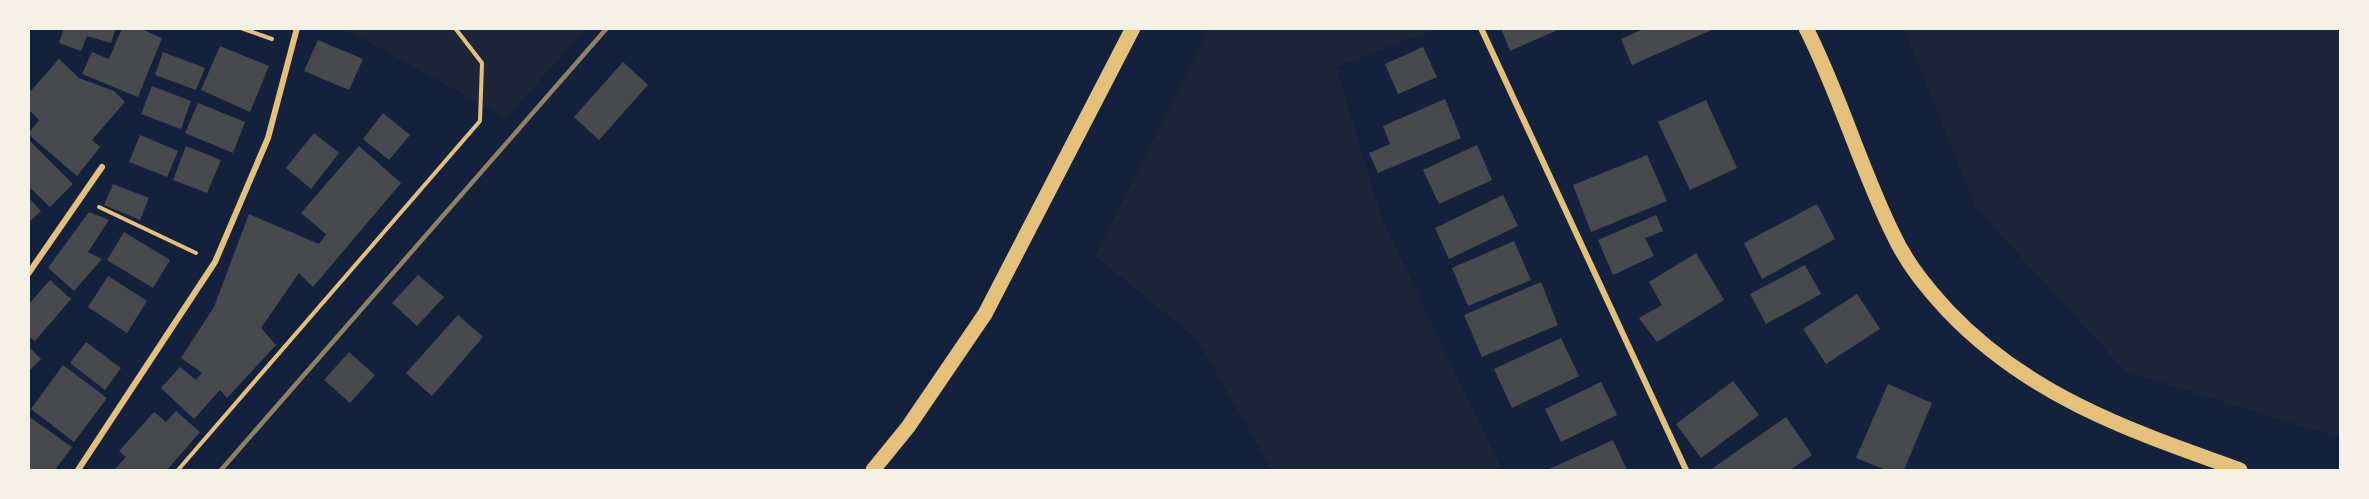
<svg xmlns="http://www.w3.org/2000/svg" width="2369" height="499" font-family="'Varela Round',sans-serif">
  <rect width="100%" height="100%" fill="#14213d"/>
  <g fill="#1d2539">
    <polygon points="345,29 586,29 506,118"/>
    <polygon points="1208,29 1435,29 1336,67 1381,217 1502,470 1272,470 1197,339 1095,256"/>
    <polygon points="1904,29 2340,29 2340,438 2125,371 1976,208"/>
  </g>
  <g fill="#48494c">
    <polygon points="64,28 116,28 111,43 87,36 81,51 59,43"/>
    <polygon points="122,28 139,28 162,38 138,97 82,74 92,52 109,59"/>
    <polygon points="1501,28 1562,28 1510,51"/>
    <polygon points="1646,28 1716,28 1632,65 1621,39"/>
    <polygon points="318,40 363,59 349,90 304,71"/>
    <polygon points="220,46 269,66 250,112 201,90"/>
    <polygon points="1423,47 1437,77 1398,94 1385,64"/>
    <polygon points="163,52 205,68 196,90 155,75"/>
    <polygon points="59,59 79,78 114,91 125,102 92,140 100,147 77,176 28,134 39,120 28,109 28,94"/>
    <polygon points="623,62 648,85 599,140 574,117"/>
    <polygon points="152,86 191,101 181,129 141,114"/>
    <polygon points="1445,99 1461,138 1378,173 1369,153 1390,144 1383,126"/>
    <polygon points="1706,100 1737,168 1690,190 1658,122"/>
    <polygon points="198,103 245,122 233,153 185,133"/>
    <polygon points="383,113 410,135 389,160 363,139"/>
    <polygon points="314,133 339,153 311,189 286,168"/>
    <polygon points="140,135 178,151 167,177 129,162"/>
    <polygon points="28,139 73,184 50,207 28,186"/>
    <polygon points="1477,145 1492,180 1439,204 1423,170"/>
    <polygon points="186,146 221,160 207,193 173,180"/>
    <polygon points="359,146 401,183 313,287 299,273 261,328 276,345 227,398 220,390 194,419 161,388 180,367 196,380 202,373 181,358 214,307 249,214 319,244 326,234 301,213"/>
    <polygon points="1647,155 1667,201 1591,232 1573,185"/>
    <polygon points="113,184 149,198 140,220 104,205"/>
    <polygon points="1503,195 1518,226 1449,259 1435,228"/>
    <polygon points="28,197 41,211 28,223"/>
    <polygon points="1817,204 1835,239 1762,279 1744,243"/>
    <polygon points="89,212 109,220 88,252 102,259 74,291 48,268"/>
    <polygon points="1656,215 1663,231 1645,238 1654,256 1613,275 1598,240"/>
    <polygon points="124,232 170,260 153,288 107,260"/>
    <polygon points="1514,241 1531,280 1468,306 1452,268"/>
    <polygon points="1696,253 1724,300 1657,342 1639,318 1662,305 1649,282"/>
    <polygon points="1805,265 1821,294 1766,324 1750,294"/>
    <polygon points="418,275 444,297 417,326 392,303"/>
    <polygon points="108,276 147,301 127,333 88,307"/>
    <polygon points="50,280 71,299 35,341 28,336 28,305"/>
    <polygon points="1541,282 1558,325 1482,357 1464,315"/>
    <polygon points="1857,294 1880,329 1826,364 1803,329"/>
    <polygon points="458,315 483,337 432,396 406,373"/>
    <polygon points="1561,338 1579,376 1512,408 1494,369"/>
    <polygon points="86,342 121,368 105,390 70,363"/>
    <polygon points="28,346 41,359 28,372"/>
    <polygon points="349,352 375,375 350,403 324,380"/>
    <polygon points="63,365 107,398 74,442 31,409"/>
    <polygon points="1733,381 1759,415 1701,458 1676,424"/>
    <polygon points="1601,382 1617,415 1561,442 1545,409"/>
    <polygon points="1888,384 1932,403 1904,470 1886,470 1856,458"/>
    <polygon points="176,411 200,432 167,470 114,470 126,457 119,451 154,412 166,422"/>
    <polygon points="28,416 72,447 55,470 28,470"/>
    <polygon points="1786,417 1812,455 1790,470 1710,470"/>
    <polygon points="1613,440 1627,470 1547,470"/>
  </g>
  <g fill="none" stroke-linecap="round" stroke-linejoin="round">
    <g stroke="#e5c07b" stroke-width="4">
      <polyline points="241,28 272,39"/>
      <polyline points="99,207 196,253"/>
      <polyline points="178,470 480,121 482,63 455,28"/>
    </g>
    <g stroke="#e5c07b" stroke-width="6">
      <polyline points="1481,28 1686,470"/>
      <polyline points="28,274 102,167"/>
      <polyline points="78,470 215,262 268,138 297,28"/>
    </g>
    <g stroke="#e5c07b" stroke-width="15">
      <path d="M1806 28C1840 95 1860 167 1893 234 1907 264 1926 287 1948 311 2030 397 2131 431 2240 470"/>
      <polyline points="873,470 908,427 985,314 1133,28"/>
    </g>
    <polyline stroke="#918062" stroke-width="4.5" points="221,470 607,28"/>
  </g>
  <rect width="2369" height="499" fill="none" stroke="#f6f1e7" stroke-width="60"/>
</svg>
